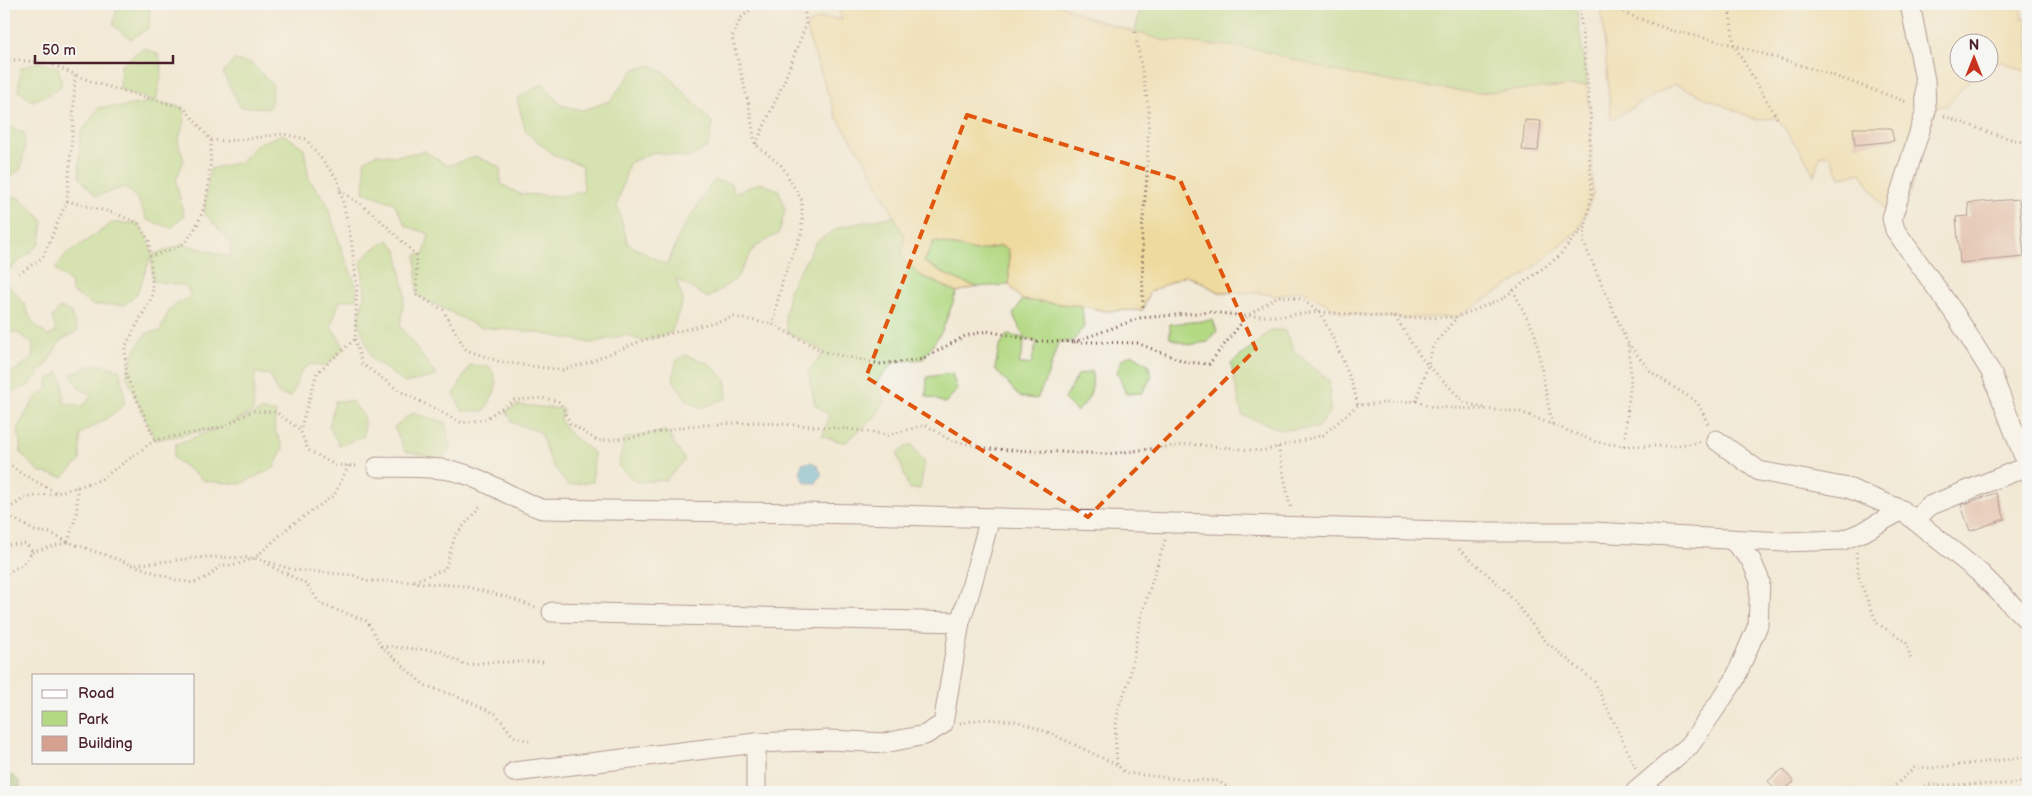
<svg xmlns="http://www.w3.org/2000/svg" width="2032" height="796" font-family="'Balsamiq Sans',sans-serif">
  <rect width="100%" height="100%" fill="#f6f6f2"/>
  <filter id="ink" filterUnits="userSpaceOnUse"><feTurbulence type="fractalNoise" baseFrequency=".02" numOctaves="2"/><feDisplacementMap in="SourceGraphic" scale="10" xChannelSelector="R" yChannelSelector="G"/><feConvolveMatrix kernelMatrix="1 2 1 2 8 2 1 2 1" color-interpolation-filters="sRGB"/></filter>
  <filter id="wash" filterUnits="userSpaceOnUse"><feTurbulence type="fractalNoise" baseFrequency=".0096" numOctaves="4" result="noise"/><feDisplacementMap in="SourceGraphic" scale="20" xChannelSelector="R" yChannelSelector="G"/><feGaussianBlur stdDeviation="1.12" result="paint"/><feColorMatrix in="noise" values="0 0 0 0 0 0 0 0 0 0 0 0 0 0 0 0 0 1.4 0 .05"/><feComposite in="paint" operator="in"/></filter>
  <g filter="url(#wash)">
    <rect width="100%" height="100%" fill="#f2e9d5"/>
    <g fill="#b3d983" stroke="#7e7c57" fill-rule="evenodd">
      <polygon points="118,4 150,4 149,28 131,39 113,25"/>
      <polygon points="1141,4 1576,4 1587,85 1477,93 1385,81 1330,70 1162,40 1135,32"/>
      <polygon points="144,48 159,55 162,71 156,101 184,108 184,122 178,142 184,159 176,181 184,216 171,228 147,220 137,198 125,187 96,196 79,177 80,134 99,107 120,107 155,101 120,90 121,64"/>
      <polygon points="234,60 251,63 273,85 270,108 240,107 223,73"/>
      <polygon points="38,62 58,67 62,85 50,94 32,101 18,91 21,68"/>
      <polygon points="652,65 669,76 713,123 708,147 689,158 654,152 629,163 617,205 628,244 667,265 681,231 714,180 731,184 734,193 760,183 779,190 785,210 779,233 755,247 736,279 708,298 676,279 683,300 671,333 641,341 626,335 591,343 534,332 479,327 417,295 416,255 424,254 429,234 406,226 394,203 363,192 365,180 364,161 376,154 396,156 425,151 448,166 475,156 500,167 501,184 520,194 561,196 584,191 582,165 555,156 526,132 517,99 543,83 560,105 583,110 610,101 634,69"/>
      <polygon points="7,126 24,133 25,148 21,169 8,179 4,178 4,128"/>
      <polygon points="283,134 304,148 309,179 326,201 341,248 357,287 356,299 340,301 331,326 345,348 324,367 310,364 302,370 291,397 278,394 270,375 255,373 253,411 229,424 261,411 276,412 274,428 283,448 274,468 240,484 205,481 173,458 176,444 219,428 155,440 126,375 133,354 146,333 160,331 170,308 191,296 186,286 153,281 151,257 137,293 125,305 93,305 72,292 70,282 55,269 64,256 112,223 138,223 149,241 152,255 183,244 231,257 230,241 204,213 210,169 241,162 257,144"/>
      <polygon points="4,197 19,197 43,220 40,244 10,269 4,270"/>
      <polygon points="894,216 905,238 920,275 957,292 942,331 923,359 894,362 877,382 885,402 873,419 845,443 822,436 830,416 815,405 808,372 824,352 787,332 785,315 790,287 817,241 840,227"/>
      <polygon points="389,240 397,250 405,293 400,326 437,376 405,383 372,359 358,321 365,293 361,261 373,249"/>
      <polygon points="934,241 976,251 1001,246 1009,250 1009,285 976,287 948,276 924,262"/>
      <polygon points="4,280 23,302 33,323 48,336 56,332 52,317 60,308 70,311 78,331 61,340 46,365 28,386 7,393 4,382 4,367 10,374 32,358 33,343 16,332 4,333"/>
      <path d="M1022 300 1082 306 1084 327 1072 342H1058L1049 372 1037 399 1020 397 995 369 999 348 1007 335 1025 338 1013 315ZM1025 339 1037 342 1031 364H1019Z"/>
      <polygon points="1213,320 1217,331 1208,342 1188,345 1170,338 1170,324"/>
      <polygon points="1271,330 1284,330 1295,352 1330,381 1330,412 1317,428 1282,430 1242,415 1231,364"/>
      <polygon points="1132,354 1148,364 1152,377 1142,393 1126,394 1117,372 1122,359"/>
      <polygon points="685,355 710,364 726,380 727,398 701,408 687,400 673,380 676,361"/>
      <polygon points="96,364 119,369 125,394 124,405 106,419 80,434 80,461 63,477 40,472 21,454 18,427 35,398 47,389 48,380 59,372 63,384 64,403 83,406 92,395 79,388 71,374"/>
      <path d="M470 365 489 366C502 386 494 392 485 411H462L454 394Z"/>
      <path d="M1092 371C1094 390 1090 399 1077 412L1064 399 1078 375Z"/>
      <polygon points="952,373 957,390 945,403 926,396 927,377"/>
      <polygon points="335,401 352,401 364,416 364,436 340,446 329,427"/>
      <polygon points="518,405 563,409 560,420 571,435 594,453 593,482 567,485 551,462 540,432 513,423 506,411"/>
      <polygon points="412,413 445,422 450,449 442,459 405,451 394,427"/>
      <polygon points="666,431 685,460 666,480 636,482 618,466 625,438"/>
      <polygon points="911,444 925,463 920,489 909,489 897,453"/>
    </g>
    <polygon fill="#8eb971" stroke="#6c6c4e" points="13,775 20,782 21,792 4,792 4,778"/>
    <g fill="#eeda9e" stroke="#9c7c64">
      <polygon points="837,4 897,4 908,6 907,4 1059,4 1089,18 1162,40 1256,49 1330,70 1385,81 1477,93 1587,85 1591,123 1593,194 1579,230 1522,277 1457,317 1405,318 1342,313 1302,290 1278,296 1260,293 1219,292 1186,275 1149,292 1143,310 1105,311 1082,306 1022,300 1009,285 1009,250 1001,246 976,251 934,241 924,262 948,276 976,287 957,292 920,275 902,257 905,237 866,162 836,116 810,42 806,25 821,18 842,19"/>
      <polygon points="1599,4 2021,4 2022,19 2028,19 2028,73 2004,62 1990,64 1990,42 1960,42 1960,72 1975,73 1947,106 1934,107 1905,210 1885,211 1861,173 1840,177 1830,156 1820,155 1814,176 1807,161 1777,118 1757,120 1674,84 1611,120 1603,25"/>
    </g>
    <polygon fill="#58b0d5" stroke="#516880" points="812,462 817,465 822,474 816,483 805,483 800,472 802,463"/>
    <g id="blocks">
      <g fill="#d6a190">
        <polygon points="1525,120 1541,121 1538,151 1522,150"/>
        <polygon points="1853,128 1891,128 1894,141 1855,145"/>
        <polygon points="2019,199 2024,257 1960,263 1956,217 1969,216 1968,203"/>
        <polygon points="1996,493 2005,519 1970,531 1961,505"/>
        <polygon points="1783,769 1794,782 1781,792 1777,792 1768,781"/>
      </g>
    </g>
  </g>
  <g filter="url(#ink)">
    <use href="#blocks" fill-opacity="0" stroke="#633d44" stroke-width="1"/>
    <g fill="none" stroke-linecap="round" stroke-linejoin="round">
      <g stroke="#633d44" stroke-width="21">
        <g id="minor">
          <polyline points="1910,4 1925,80 1926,111 1892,218 1895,230 1955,314 1991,372 2028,467"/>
          <polyline points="1716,440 1759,471 1848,488 1902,510 1980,573 2028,621"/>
          <path d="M377 467C402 468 430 466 454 471 485 478 512 499 542 509L861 514 1481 532H1593L1784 542 1843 540 1863 532 1902 510"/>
          <polyline points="1915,521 1929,506 2028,466"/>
          <polyline points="552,612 960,622"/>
          <polyline points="514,772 756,743 830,740 885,743 925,735 943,724 960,622 970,591 990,518"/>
          <polyline points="756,792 756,743"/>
          <polyline points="1635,792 1690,745 1734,681 1758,625 1760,581 1751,560 1731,539"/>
        </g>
      </g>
      <g stroke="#633d44" stroke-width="3" stroke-dasharray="1 4" stroke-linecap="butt">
        <polyline points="757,4 741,18 732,37 749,105 755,144 782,166 802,201 802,232 783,279 772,324"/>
        <polyline points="1579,4 1591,120 1589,151 1592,193 1583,241 1627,342 1651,372 1698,403 1708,424"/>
        <polyline points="1605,4 1629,15 1670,30 1734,45 1826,73 1907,102"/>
        <polyline points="1729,4 1734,45 1777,118"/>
        <polyline points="1135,32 1149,110 1147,177 1142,230 1143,310"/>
        <path d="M4 59 48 63 95 83 184 108 211 140C210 175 210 216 184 243 177 249 161 252 152 256"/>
        <polyline points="1944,116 1991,133 2028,144"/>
        <polyline points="211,140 227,141 283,134 306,139 338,180 351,238 357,287 355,339 317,373 300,430"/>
        <polyline points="756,144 783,84 806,25 804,4"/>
        <polyline points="340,190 374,214 416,255 417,295 443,310 466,350 501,362 562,370 587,363 641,341 734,317 772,324 824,352 881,364 923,359 965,336 987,331 1037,341 1137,343 1186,362 1209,364 1247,316 1278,296 1301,299 1320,312 1405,318 1457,317 1502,299 1558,257 1586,224"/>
        <polyline points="67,201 114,213 138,223 149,241 153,295 125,347 126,375 155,440"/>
        <polyline points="19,274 43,257 67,201 73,125 75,74"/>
        <polyline points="1513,290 1535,334 1552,424"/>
        <polyline points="1395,317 1422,359 1465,403 1485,408"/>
        <polyline points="355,339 362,364 400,391 462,423 485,419 514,400 543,398 560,402 570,423 598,441 635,437 689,426 755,422 850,429 888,435 926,425 950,440 989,449 1108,454 1191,444 1262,451 1323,435 1358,405 1416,401 1432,407 1518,411 1596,442 1624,446 1673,446 1700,442"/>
        <path d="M1074 342 1140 318 1210 312 1247 316H1282L1320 312C1335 342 1350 372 1358 405"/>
        <polyline points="1416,401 1428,365 1433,346 1457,317"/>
        <polyline points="1624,446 1631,378 1628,342"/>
        <polyline points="1278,447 1291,510"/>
        <polyline points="4,459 19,472 57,493 100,480 155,440 223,427 253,411 276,412 300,430 308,450 335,465 359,466"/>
        <polyline points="4,512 24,498 56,493"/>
        <polyline points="4,513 35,531 51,533 68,542 176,580 193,583 208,577 221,565 236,565 255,558 289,527 334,495 349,465"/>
        <polyline points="1165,540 1141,617 1129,681 1119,706 1115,730 1117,765 1126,773 1179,779 1218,781 1235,792"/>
        <polyline points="68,542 77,512 77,487"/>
        <polyline points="4,545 27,544 32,552 23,564 4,575"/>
        <polyline points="1459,549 1506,591 1546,642 1594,681 1636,768"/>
        <polyline points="32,552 68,542"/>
        <polyline points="1856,552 1859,579 1877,623 1906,642 1911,660"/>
        <polyline points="264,563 307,584 320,604 367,621 381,646 424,685 456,696 496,714 513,736 529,741"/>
        <polyline points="131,565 205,557 255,558 295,570 353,575 368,581 398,581 463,586 506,597 535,607"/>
        <polyline points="414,581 445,569 455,536 482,504"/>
        <polyline points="381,646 440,651 465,665 490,662 544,662"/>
        <polyline points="960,723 982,719 1016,721 1050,733 1117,765"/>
        <polyline points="1888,792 1915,767 1933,768 2028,757"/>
        <polyline points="1917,792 1925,785 2012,784 2028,780"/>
      </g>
      <use href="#minor" stroke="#fff" stroke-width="19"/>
    </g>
  </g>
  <path d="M0 0H2032V796H0ZM967 115 1180 180 1256 349 1088 517 866 377Z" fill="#f2e9d5" fill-opacity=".55" fill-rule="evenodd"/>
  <path fill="none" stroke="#e0560e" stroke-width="4" stroke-dasharray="10 6" stroke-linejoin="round" d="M967 115 1180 180 1256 349 1088 517 866 377Z"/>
  <rect width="2032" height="796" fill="none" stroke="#f6f6f2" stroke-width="20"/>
  <rect x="32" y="674" width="162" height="90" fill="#f6f6f2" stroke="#b1a0a2"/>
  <rect x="42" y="690" width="25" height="8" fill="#ffffff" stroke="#b1a0a2"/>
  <text x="78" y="698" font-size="15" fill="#4a1f2b">Road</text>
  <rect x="42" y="711" width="25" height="15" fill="#b3d983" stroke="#b1a0a2"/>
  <text x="78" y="724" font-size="15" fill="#4a1f2b">Park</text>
  <rect x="42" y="736" width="25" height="15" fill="#d6a190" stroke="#b1a0a2"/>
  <text x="78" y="748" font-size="15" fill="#4a1f2b">Building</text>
  <g transform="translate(1974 58)"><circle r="24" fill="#f6f6f2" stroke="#b1a0a2"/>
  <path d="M0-4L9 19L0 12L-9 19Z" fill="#c8321e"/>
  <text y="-8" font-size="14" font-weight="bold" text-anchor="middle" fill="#4a1f2b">N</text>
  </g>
  <path d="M35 55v8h138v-8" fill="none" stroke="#4a1f2b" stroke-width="2.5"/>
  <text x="42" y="55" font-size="15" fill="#4a1f2b" stroke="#f6f6f2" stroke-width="4" paint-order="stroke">50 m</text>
</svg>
